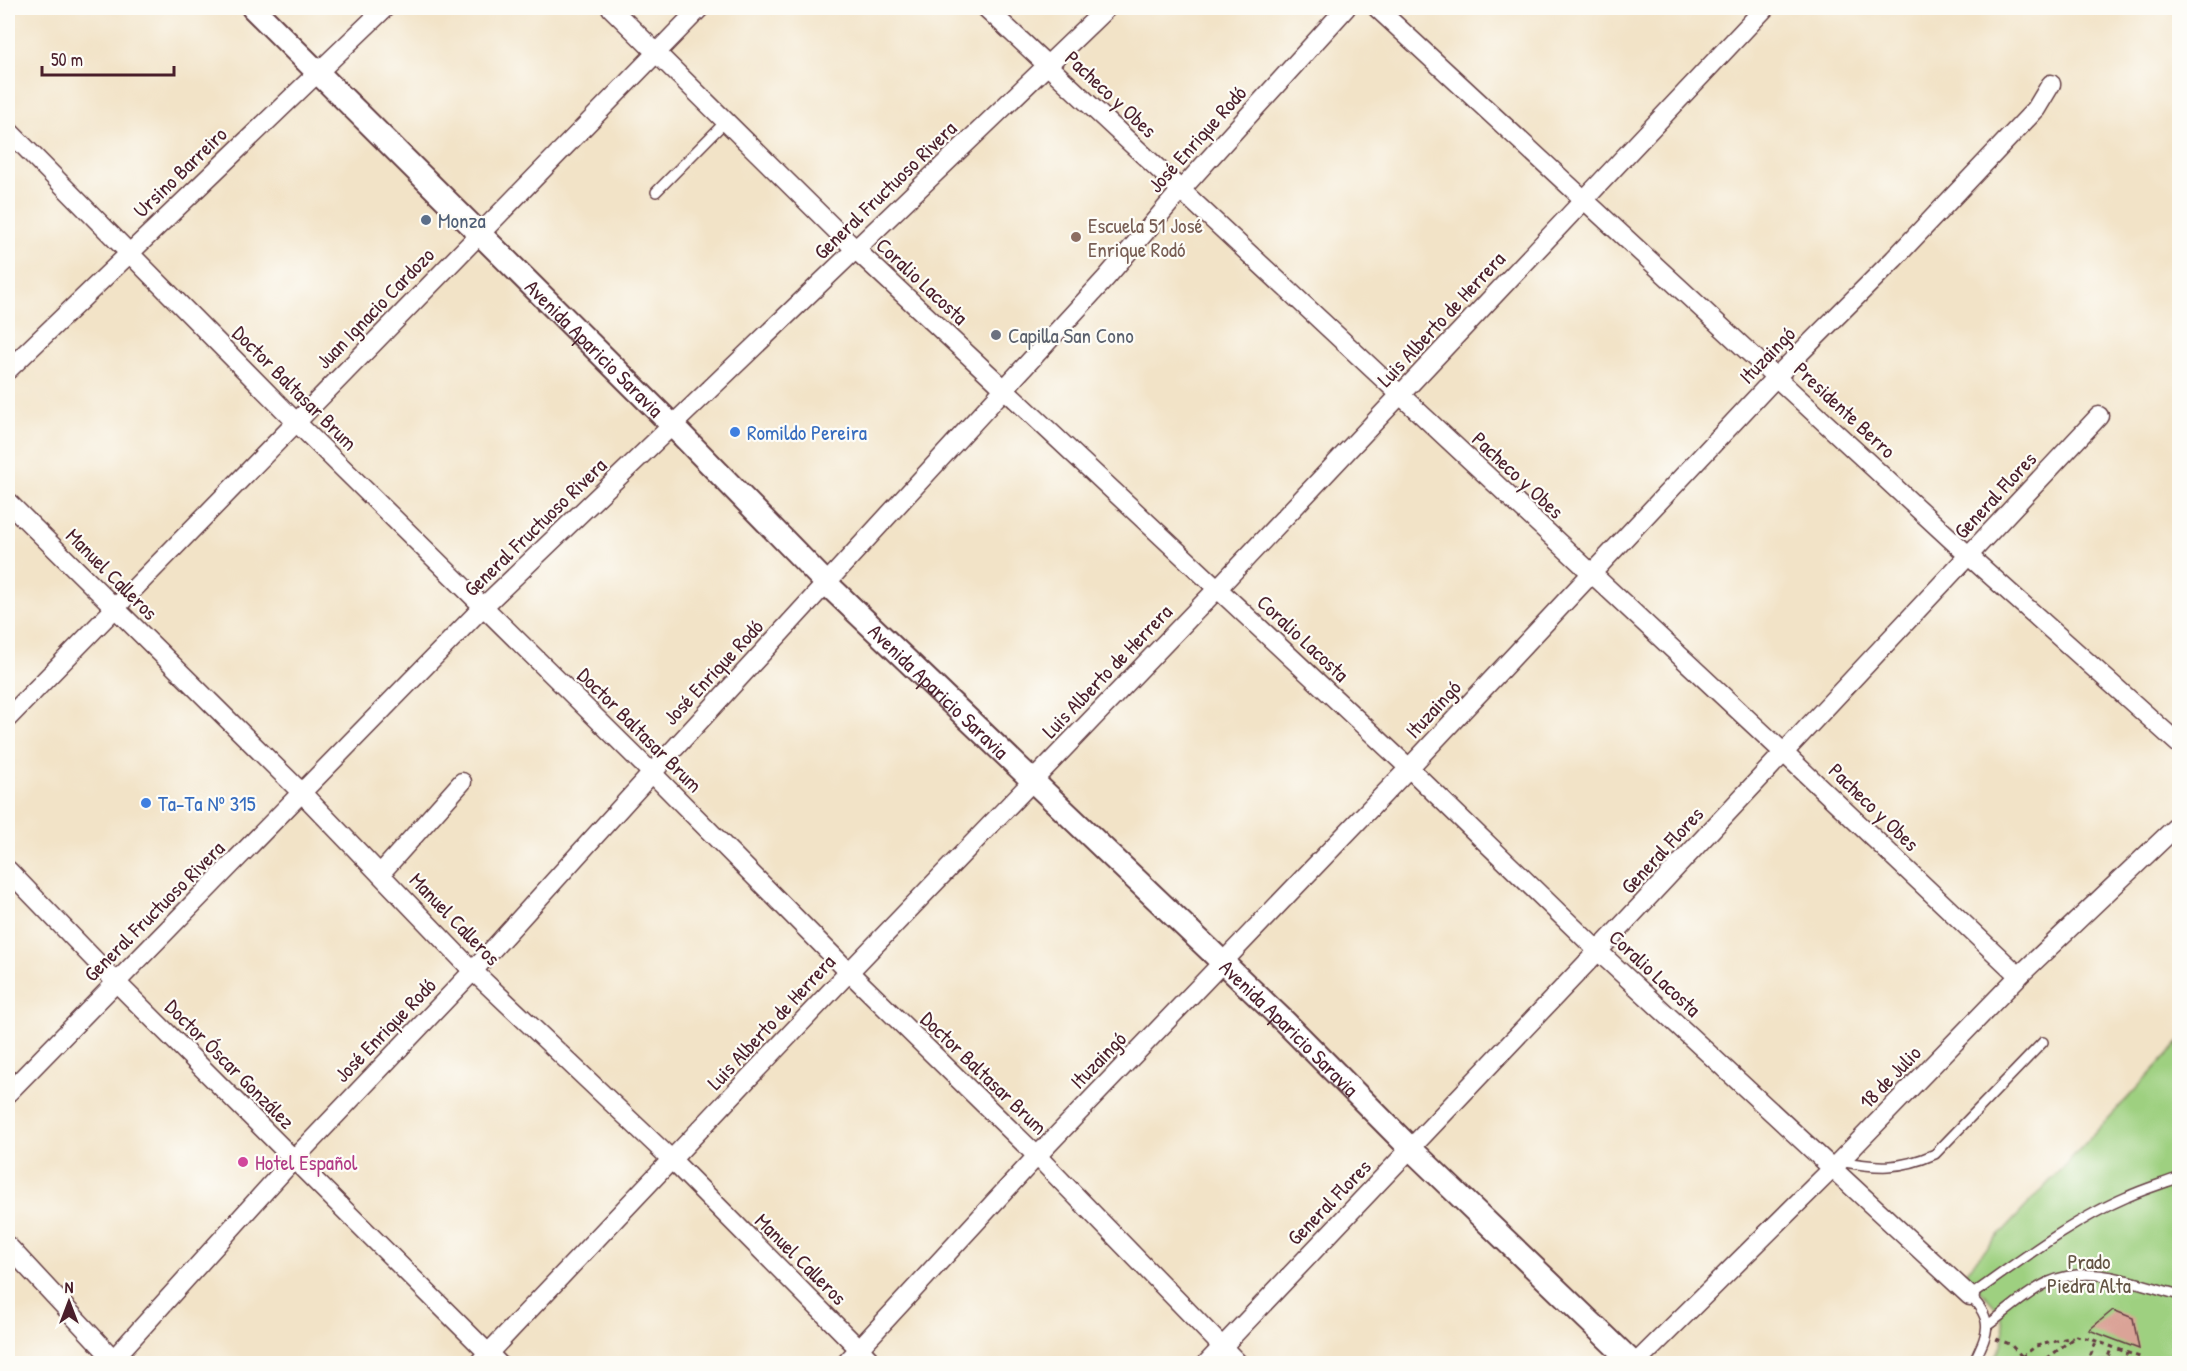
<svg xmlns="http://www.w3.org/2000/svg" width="2187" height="1371" font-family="'Patrick Hand',sans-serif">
  <rect width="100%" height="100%" fill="#fdfcf7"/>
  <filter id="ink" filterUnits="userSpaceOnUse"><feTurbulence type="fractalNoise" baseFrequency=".0167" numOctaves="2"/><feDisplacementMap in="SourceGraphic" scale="12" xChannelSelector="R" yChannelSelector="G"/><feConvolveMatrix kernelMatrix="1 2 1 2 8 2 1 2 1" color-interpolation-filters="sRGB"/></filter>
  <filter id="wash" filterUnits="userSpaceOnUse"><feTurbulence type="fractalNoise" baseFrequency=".008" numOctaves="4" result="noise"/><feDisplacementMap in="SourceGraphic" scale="24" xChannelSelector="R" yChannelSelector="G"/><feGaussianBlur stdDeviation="1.35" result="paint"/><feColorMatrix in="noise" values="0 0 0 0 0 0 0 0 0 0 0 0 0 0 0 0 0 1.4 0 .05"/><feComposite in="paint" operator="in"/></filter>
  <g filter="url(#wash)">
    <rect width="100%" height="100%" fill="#f2e3c7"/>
    <path fill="#9ed080" stroke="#747856" stroke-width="1.5" d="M2179 1043V1363H1990C1994 1357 2000 1349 2002 1342 2012 1312 1980 1292 1962 1275Z"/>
    <g id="blocks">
      <polygon fill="#daa397" points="2113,1310 2133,1318 2139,1349 2089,1330"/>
    </g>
  </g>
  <g filter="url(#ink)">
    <use href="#blocks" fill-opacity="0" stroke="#633c42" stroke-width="1.5"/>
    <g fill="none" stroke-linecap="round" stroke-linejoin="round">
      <g stroke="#633c42" stroke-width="12">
        <g id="service">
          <polyline points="656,192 726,121"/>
          <path d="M1839 1161C1877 1168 1899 1170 1935 1154L2043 1042"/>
          <path d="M1988 1325C2007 1311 2027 1292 2049 1282 2092 1263 2136 1284 2180 1295"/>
          <path d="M1973 1364C1987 1334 1996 1322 1970 1296 2018 1262 2073 1220 2127 1197 2144 1189 2162 1184 2180 1177"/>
        </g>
      </g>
      <g stroke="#633c42" stroke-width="21">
        <g id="minor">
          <polyline points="611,8 855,249 1409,768 1598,951 1970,1296"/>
          <polyline points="986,8 1784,753 2019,976"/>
          <polyline points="1377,8 1969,556 2180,745"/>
          <polyline points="8,130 296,422 652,773 849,972 1037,1156 1239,1364"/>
          <polyline points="8,370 385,8"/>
          <polyline points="8,502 302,793 473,971 672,1160 874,1364"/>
          <polyline points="8,718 700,8"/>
          <polyline points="8,870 116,982 499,1364"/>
          <polyline points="380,874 462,782"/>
          <polyline points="8,1093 483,607 1107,8"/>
          <polyline points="8,1246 118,1364"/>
          <polyline points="109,1364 294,1159 473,971 652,773 1106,278 1181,190 1346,8"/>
          <polyline points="478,1364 849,972 1218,588 1765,8"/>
          <polyline points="845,1364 1037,1156 1409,768 1776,377 1894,259 2036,109 2051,84"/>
          <polyline points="1206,1364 1598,951 2099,416"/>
          <polyline points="1635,1364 1832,1169 2019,976 2180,823"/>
        </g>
      </g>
      <g stroke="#633c42" stroke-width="26">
        <g id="tertiary">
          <path id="s1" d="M253 8 673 426 826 583 1286 1023 1411 1149 1634 1364"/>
        </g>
      </g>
      <g stroke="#633c42" stroke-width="3" stroke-dasharray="4.5 4.5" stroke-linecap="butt">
        <polyline points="1996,1339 2010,1344 2029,1364"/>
        <polyline points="2022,1357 2036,1346 2073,1337"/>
        <polyline points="2040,1364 2076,1336 2091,1339 2142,1358 2143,1364"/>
        <polyline points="2087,1364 2096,1342"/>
        <polyline points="2105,1364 2112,1347"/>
        <polyline points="2123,1364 2127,1353"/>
      </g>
      <use href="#service" stroke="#fff" stroke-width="9"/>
      <use href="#minor" stroke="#fff" stroke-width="18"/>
      <use href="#tertiary" stroke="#fff" stroke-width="22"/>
    </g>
  </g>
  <circle fill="#5c6f8a" stroke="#fdfcf7" stroke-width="2" cx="426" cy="220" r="6"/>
  <circle fill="#8d6e63" stroke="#fdfcf7" stroke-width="2" cx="1076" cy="237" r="6"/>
  <circle fill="#6b7280" stroke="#fdfcf7" stroke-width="2" cx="996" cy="335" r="6"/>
  <g fill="#3f7fe0" stroke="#fdfcf7" stroke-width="2">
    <circle cx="735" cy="432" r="6"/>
    <circle cx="146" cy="803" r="6"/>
  </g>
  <circle fill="#d1479c" stroke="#fdfcf7" stroke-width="2" cx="243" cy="1162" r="6"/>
  <g text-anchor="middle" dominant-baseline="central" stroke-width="4.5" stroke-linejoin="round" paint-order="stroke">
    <g font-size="21" fill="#4a1f2b" stroke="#fdfcf7">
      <text transform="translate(1111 94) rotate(43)">Pacheco y Obes</text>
      <text transform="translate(1197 139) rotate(-48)">José Enrique Rodó</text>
      <text transform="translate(180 172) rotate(-44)">Ursino Barreiro</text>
      <text transform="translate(885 190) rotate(-44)">General Fructuoso Rivera</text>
      <text transform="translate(922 281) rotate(43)">Coralio Lacosta</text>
      <text transform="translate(375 308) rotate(-46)">Juan Ignacio Cardozo</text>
      <text transform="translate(1441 319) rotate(-47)">Luis Alberto de Herrera</text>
      <text stroke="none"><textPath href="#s1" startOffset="482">Avenida Aparicio Saravia</textPath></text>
      <text transform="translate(1767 355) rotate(-46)">Ituzaingó</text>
      <text transform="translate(295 388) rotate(45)">Doctor Baltasar Brum</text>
      <text transform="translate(1845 410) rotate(43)">Presidente Berro</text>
      <text transform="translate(1518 475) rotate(43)">Pacheco y Obes</text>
      <text transform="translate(1995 495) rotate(-47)">General Flores</text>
      <text transform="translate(535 527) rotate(-44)">General Fructuoso Rivera</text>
      <text transform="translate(112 574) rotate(45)">Manuel Calleros</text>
      <text transform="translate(1303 638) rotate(43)">Coralio Lacosta</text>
      <text transform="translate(1107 671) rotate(-46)">Luis Alberto de Herrera</text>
      <text transform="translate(713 672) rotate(-47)">José Enrique Rodó</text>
      <text stroke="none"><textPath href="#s1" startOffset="968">Avenida Aparicio Saravia</textPath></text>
      <text transform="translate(1433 709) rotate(-47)">Ituzaingó</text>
      <text transform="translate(640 730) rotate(45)">Doctor Baltasar Brum</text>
      <text transform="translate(1874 807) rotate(44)">Pacheco y Obes</text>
      <text transform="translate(1662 850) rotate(-47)">General Flores</text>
      <text transform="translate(154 911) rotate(-45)">General Fructuoso Rivera</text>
      <text transform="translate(455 919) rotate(46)">Manuel Calleros</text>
      <text transform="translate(1655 973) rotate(43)">Coralio Lacosta</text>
      <text transform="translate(771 1022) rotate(-47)">Luis Alberto de Herrera</text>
      <text stroke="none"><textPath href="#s1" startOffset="1454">Avenida Aparicio Saravia</textPath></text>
      <text transform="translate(385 1030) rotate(-46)">José Enrique Rodó</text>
      <text transform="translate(1098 1060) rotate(-46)">Ituzaingó</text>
      <text transform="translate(230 1064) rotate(45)">Doctor Óscar González</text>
      <text transform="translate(984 1073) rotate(44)">Doctor Baltasar Brum</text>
      <text transform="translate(1890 1077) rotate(-46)">18 de Julio</text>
      <text transform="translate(1329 1202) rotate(-46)">General Flores</text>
      <text transform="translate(801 1259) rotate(45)">Manuel Calleros</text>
    </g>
    <g font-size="21" fill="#4e5e75" stroke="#fdfcf7" text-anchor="start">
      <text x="438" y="220">Monza</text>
    </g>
    <g font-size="21" fill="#785e54" stroke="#fdfcf7" text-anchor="start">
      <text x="1088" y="225">Escuela 51 José<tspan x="1088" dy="24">Enrique Rodó</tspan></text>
    </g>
    <g font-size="21" fill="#5b616d" stroke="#fdfcf7" text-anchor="start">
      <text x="1008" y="335">Capilla San Cono</text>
    </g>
    <g font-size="21" fill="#366cbe" stroke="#fdfcf7" text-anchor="start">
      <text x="747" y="432">Romildo Pereira</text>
      <text x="158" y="803">Ta-Ta Nº 315</text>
    </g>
    <g font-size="21" fill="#b23c85" stroke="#fdfcf7" text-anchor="start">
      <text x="255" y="1162">Hotel Español</text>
    </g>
    <g font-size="21" fill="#635444" stroke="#fdfcf7">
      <text x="2089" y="1261">Prado<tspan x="2089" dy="24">Piedra Alta</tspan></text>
    </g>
  </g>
  <rect width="2187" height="1371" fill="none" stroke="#fdfcf7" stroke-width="30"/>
  <g transform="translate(69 1302)" stroke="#fdfcf7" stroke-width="4.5" paint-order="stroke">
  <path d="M0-4.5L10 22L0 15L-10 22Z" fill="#4a1f2b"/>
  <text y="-9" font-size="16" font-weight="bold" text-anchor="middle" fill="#4a1f2b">N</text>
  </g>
  <path d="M42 66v9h132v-9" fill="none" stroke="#4a1f2b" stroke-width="3"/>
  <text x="51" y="66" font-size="18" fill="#4a1f2b" stroke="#fdfcf7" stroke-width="4.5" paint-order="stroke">50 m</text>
</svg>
